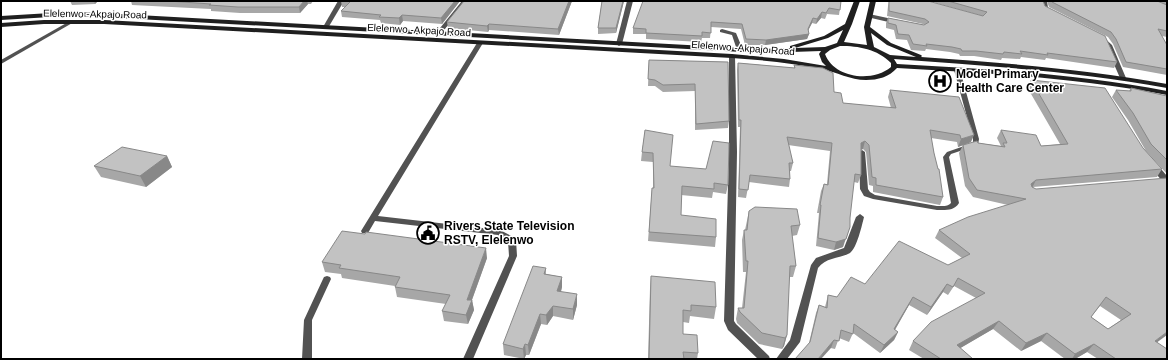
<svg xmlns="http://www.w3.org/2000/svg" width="1168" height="360" font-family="Helvetica,sans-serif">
  <rect width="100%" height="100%" fill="#fff"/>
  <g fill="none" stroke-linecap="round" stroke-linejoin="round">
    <g fill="#525252" fill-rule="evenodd">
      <polygon points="70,21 74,22 1,64 1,60"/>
      <polygon points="722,29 736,33 743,50 742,51 738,51 737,50 732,35 720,32 720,30"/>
      <polygon points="480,41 483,43 378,216 500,230 515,238 516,240 517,256 473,359 463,359 509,256 508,241 498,235 375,221 368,233 362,233 361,231 477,43"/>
      <path d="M957 68 960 70 979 139 978 145 951 154 949 157 959 203C954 211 946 210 937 210L873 199 864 196 860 189 859 152 862 150 865 152 868 189 870 192 875 195 937 206C942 206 948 207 951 203L943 157 947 152 973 143V139L954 70Z"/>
      <polygon points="327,276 330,277 331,279 312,320 312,359 302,359 304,320 323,279 324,277"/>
    </g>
    <g fill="#525252" fill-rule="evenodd">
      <polygon points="338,1 344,1 328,28 324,28 323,27"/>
      <polygon points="462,1 468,1 440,35 436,35 436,33"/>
      <polygon points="627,1 633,1 622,44 619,46 616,44"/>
      <polygon points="1041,1 1047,1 1048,8 1055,12 1055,14 1051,14 1043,10"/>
      <polygon points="869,14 897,20 900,22 897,24 867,17 867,15"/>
      <polygon points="1101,35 1112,45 1126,78 1125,79 1121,79 1120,78 1106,46 1098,37"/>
      <polygon points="732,54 735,56 737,152 734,321 736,324 769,356 770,359 758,359 728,330 724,321 729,152 729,56"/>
      <polygon points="1150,163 1156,163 1167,176 1167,184 1164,183 1150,167 1149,165"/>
      <path d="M860 214 864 217C862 225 857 248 850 253 839 259 826 257 818 268L800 342 787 359H776L790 340 811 265 816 258 844 248 856 217Z"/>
    </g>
    <path fill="#1f1f1f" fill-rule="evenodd" d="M854 1H860L852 24 844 42 867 45 864 27 870 1H876L870 27 891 43 921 55 922 56 921 57C1004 63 1085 69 1167 84V88C1077 71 985 66 894 59L897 64C988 69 1078 74 1167 91V95C1078 78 988 73 897 68 889 77 878 80 866 80 850 80 837 72 821 69 792 63 762 60 732 58L104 24H44L1 27V23L44 20H104L732 54 784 59 826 66 822 62 819 54 821 51 761 53 101 17 67 16 1 20V16L67 12 101 13 761 49 790 48V46L824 36 845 24ZM843 30 837 43 825 47 795 48 828 38ZM871 33 887 45 916 57 890 55 874 47ZM840 46C859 46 877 49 891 63V67C872 83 834 78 825 54L830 50Z"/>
  </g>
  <g fill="#a7a7a7" fill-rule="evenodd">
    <polygon points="70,1 98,1 95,4 72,5"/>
    <polygon points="131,1 313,1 311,4 308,4 300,13 240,13 211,11 211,9 132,5"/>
    <polygon points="341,1 460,1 442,24 403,21 400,25 381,23 380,20 342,17 341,11 345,7 342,7"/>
    <polygon points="464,1 572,1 559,35 489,30 488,32 448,28 447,22"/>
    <polygon points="602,1 624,1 616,33 598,34 598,28"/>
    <polygon points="841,1 839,15 827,14 825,19 821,18 816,24 812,23 808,31 809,34 807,39 765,45 745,45 741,29 711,27 710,38 702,38 701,42 646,39 646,34 633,34 633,28"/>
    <polygon points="889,1 983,16 929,1 1043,1 1045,6 1117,62 1114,68 1046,58 1045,60 1021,57 1020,59 1002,58 1001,60 974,56 960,56 959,54 950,52 926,49 925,51 911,50 907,40 896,39 894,30 886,28 886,23 888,18 925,25 923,24 887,16 888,6"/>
    <polygon points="1047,1 1167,1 1167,5 1159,2 1167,5 1167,37 1162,36 1167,45 1167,75 1123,67 1113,44 1108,37 1049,7"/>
    <polygon points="649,60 728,62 729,121 728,128 695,130 695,91 663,92 655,86 648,86"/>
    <polygon points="738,63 794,68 794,65 834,92 843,103 891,108 888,97 890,90 971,142 958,147 957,142 931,138 934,153 943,197 940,205 873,192 873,186 869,185 866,152 863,149 861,150 861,175 858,183 854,182 843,247 834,250 816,246 819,213 817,213 821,191 824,184 827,184 830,151 788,145 793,163 791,171 790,171 790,179 789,187 749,182 746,198 738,197 740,127 738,127 737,70"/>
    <path d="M1031 80 1143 148 1162 169 1157 177 1033 187 1157 342 1167 359H1098L1087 352 1075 359H1065L1041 341 1021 351 993 329 960 348 973 359H924L909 350 913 341 976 298 954 286 948 295 943 292 927 315 909 305 895 330 898 332 894 340 880 353 853 333 849 342 839 338 835 349 809 343 816 313 819 305 825 307 828 295 837 297 865 284 948 265 962 258 935 238 939 230 1008 205 973 197 965 186 959 153 963 145 978 143 1001 146 997 138 1001 130 1041 146 1060 144 1027 87ZM1100 306 1121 320 1108 329 1091 317Z"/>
    <polygon points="1131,88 1167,96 1167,174 1146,151 1128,120 1112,97 1116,90 1129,91"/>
    <polygon points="645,130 670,166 728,185 726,194 713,192 712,198 681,195 681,215 716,237 715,247 648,241 652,188 653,188 653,162 641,161 642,152"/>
    <polygon points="167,156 172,167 146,187 101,177 94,166"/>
    <polygon points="749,211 800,225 797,235 792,236 796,266 793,277 789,277 787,335 784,346 782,349 759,344 737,323 736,319 738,308 742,308 746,272 743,272 742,240 744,230 745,230"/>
    <polygon points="487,258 472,300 474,310 468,324 444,321 442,311 446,304 397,297 395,287 395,286 342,278 341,274 325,272 322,262"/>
    <polygon points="546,268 546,274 562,277 562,287 561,292 577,305 573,320 553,316 547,325 541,324 529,355 526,355 524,359 504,355 503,344"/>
    <polygon points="651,276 716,307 714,319 690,316 689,323 683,322 683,334 698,353 697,359 648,359 650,288"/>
  </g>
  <g fill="#888">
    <polygon points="94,1 98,1 95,4"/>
    <polygon points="304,1 307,1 308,4 300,13 299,7"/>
    <polygon points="455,1 460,1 442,24 441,18"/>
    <polygon points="569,1 572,1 559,35 558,29"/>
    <polygon points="623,1 624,1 616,33 616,28"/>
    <polygon points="822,12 821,18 816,24 817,19"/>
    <polygon points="402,15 403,21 400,25 399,18"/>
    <polygon points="813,18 812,23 806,34 809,34 807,39 765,45 766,40 808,29"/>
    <polygon points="489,24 489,30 488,32 487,26"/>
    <polygon points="974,135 971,142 958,147 961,139"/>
    <polygon points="865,141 863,149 858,151 861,143"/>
    <polygon points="167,156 172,167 146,187 140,176"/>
    <polygon points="1036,180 1032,188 1031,184"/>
    <polygon points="850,227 843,247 834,250 836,242"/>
    <polygon points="486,248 487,258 470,305 472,300 474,310 468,324 466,315 467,300"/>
    <polygon points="562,277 562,287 558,301 557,291"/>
    <polygon points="947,284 943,292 927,315 931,307"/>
    <polygon points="577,294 577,305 573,320 573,309"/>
    <polygon points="913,297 909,305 890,338 894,329"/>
    <polygon points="553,306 553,316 547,325 546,315"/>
    <polygon points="540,314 541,324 529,355 528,345"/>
    <polygon points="999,321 993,329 952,353 957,345"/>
    <polygon points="898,332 894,340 880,353 884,345"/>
    <polygon points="1167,332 1167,335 1148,349 1155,341"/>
    <polygon points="1047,333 1041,341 1021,351 1026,343"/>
    <polygon points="787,335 784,346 782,349 785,338"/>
    <polygon points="834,340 831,348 821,359 818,359"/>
    <polygon points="525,344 526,355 524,359 523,349"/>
    <polygon points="1094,344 1087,352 1075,359 1072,359 1075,354"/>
  </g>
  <g fill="#c2c2c2" stroke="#888" fill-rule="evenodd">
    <polygon points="168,1 304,1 299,7 238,7 209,5 211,4"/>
    <polygon points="341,1 455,1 441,18 402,15 399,18 379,17 381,15 341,11 351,1"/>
    <polygon points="464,1 569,1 558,29 489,24 487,26 447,22"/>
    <polygon points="602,1 623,1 616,28 598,28"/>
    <polygon points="643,1 841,1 840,10 829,8 826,13 822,12 817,19 813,18 808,29 809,34 766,40 746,39 742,24 711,22 711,33 702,32 702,36 646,33 646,29 633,28"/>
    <polygon points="889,1 928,1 983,16 987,12 948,1 1043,1 1045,6 1105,36 1117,62 1047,53 1048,55 1020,51 1022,54 1004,52 1003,54 976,51 962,51 961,49 952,47 926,44 927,46 913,44 909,35 898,34 896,25 888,23 888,18 924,25 929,22 925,19 889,11"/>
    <polygon points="1051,1 1157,1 1167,5 1167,31 1158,29 1167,45 1167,69 1126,62 1116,39 1111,32 1052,2"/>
    <polygon points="649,60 728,62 729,121 696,124 695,84 663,85 655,80 648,79"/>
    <polygon points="738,63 795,68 794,65 823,68 833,73 834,92 841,93 843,103 896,108 890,90 959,97 974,135 961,139 960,135 930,130 934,153 938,169 939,169 943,197 876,185 876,178 872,177 869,145 865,141 861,143 861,175 855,174 850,218 850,227 846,239 836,242 818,238 821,205 820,205 824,184 828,185 832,143 787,137 793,163 789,163 790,179 750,175 748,190 739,189 741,120 739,120"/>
    <path d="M1031 80 1105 88 1143 148 1162 169 1036 180 1031 184 1032 187 1036 189 1167 178V332L1155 341 1167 349V359H1116L1094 344 1075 354 1047 333 1026 343 999 321 957 345 973 359H941L913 341 931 322 985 293 958 278 953 287 947 284 931 307 913 297 894 329 898 332 884 345 854 324 853 334 841 330 839 341 834 340 818 359H795L810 342 819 305 827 308 828 295 837 297 851 277 865 284 899 241 948 265 970 254 939 230 968 217 1026 199 977 190 969 178 963 145 977 141 978 143 1005 147 1003 143H1007L1001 130 1036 135 1041 146 1068 144ZM1106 297 1131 314 1108 329 1091 317Z"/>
    <polygon points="1131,88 1167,96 1167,160 1151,144 1133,113 1116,90 1131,91"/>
    <polygon points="645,130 673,135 670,166 706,169 713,141 729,143 728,185 714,183 714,189 682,186 681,215 716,219 716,237 649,232 652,188 654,188 653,153 642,152"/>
    <polygon points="122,147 167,156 140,176 94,166"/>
    <polygon points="755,207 797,209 800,225 791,226 796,266 790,266 787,335 785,338 762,333 740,312 738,308 744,308 748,261 746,261 744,230 747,230 749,211"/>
    <polygon points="342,231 365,234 366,232 486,248 467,300 472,300 466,315 442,311 450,295 395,287 400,277 339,268 341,265 322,262"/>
    <polygon points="533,266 546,268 544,274 562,277 557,291 577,294 573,309 553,306 546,315 540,314 528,345 525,344 523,349 503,344"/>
    <polygon points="651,276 715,282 716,307 691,305 691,311 683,310 683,334 697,335 698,353 683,352 684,359 649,359"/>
  </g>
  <defs>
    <g id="hospital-ring" transform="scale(1.15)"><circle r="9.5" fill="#fff" stroke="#000" stroke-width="1.5"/><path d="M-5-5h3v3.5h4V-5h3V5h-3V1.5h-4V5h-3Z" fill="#000"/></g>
    <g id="civic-ring" transform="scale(1.15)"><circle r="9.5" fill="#fff" stroke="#000" stroke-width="1.5"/><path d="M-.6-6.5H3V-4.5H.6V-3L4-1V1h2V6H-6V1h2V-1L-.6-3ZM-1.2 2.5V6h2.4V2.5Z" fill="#000"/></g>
  </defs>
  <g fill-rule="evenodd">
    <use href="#hospital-ring" x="940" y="81"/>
    <use href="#civic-ring" x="428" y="233"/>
  </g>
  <g text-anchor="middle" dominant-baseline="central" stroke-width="3" stroke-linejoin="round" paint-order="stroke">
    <g font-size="10" fill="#000" stroke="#fff">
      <text transform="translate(95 14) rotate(1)">Elelenwo -Akpajo Road</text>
      <text transform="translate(419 30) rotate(3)">Elelenwo -Akpajo Road</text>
      <text transform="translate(743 48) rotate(4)">Elelenwo -Akpajo Road</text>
    </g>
    <g font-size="12" font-weight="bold" fill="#000" stroke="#fff" text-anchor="start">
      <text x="956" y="74">Model Primary<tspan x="956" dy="14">Health Care Center</tspan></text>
      <text x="444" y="226">Rivers State Television<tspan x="444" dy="14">RSTV, Elelenwo</tspan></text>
    </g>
  </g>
  <rect width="1168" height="360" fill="none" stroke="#000000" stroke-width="4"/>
</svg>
